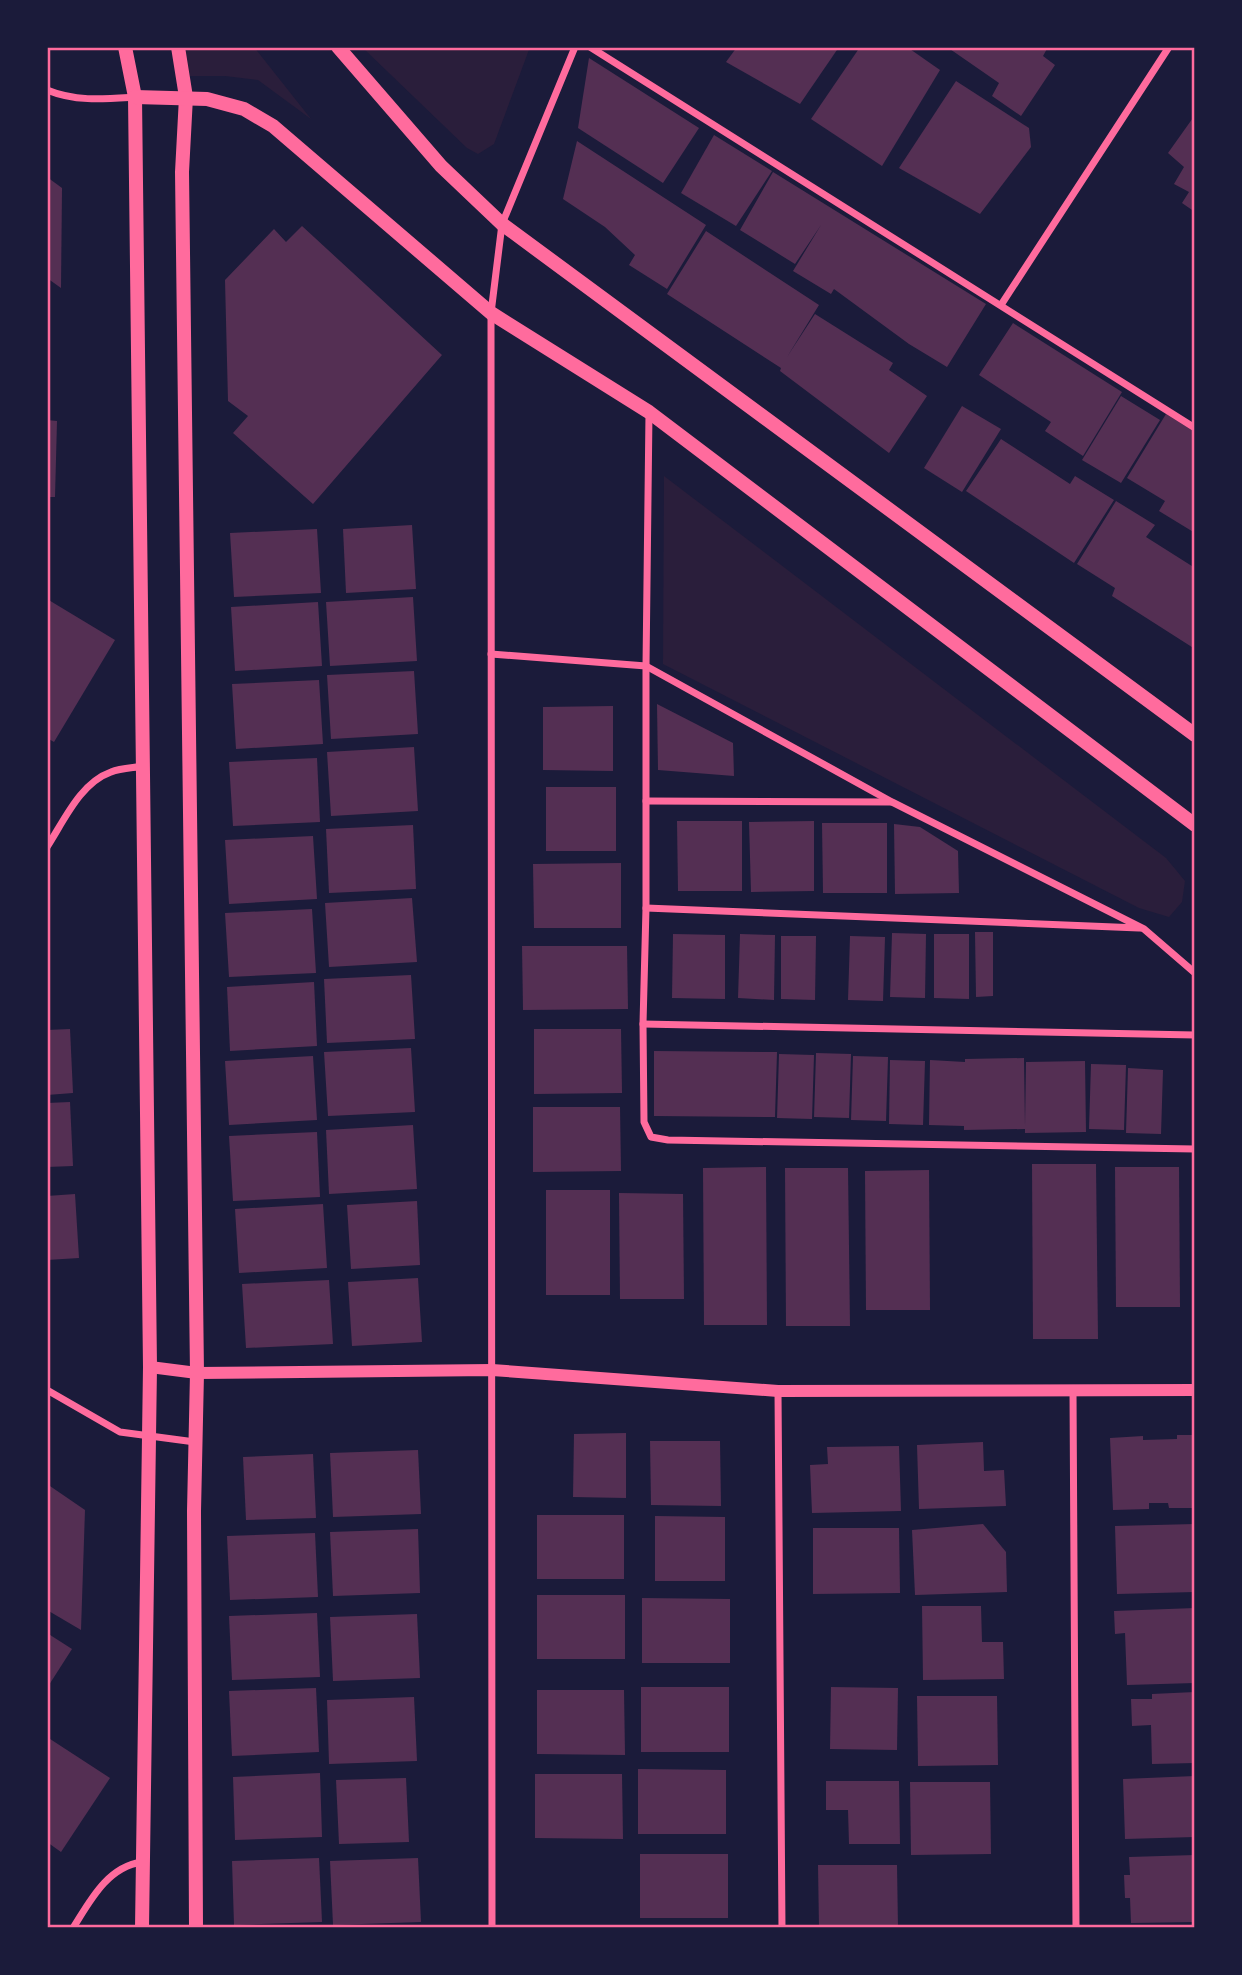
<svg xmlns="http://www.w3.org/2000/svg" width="1242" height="1975" font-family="'Archivo Narrow',sans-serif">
  <rect width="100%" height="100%" fill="#1b1b3a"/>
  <g fill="#2a1e3b">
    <polygon points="185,47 254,47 311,119 258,80 225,76 190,76"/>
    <polygon points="362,47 530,47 494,144 478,154 467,148"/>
    <polygon points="664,476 1166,858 1185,881 1182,902 1169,917 1139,908 663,664"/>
  </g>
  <g fill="#542f53">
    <polygon points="737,47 839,47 800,104 726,62"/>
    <polygon points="860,47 907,47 940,70 882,166 811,119"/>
    <polygon points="947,47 1048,47 1043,56 1055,65 1021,116 992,96 999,83"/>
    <polygon points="589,58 699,128 663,183 578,128"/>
    <polygon points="956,81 1029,128 1031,147 980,214 899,168"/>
    <polygon points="1195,115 1195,212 1182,203 1189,192 1174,184 1184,167 1168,153"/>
    <polygon points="714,135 772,171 736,226 681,193"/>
    <polygon points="577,141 706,225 667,289 629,265 635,255 605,227 563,199"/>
    <polygon points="773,172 986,304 947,367 909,344 834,289 831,294 793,271 821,225 795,264 740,230"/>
    <polygon points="47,177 62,188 61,288 47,278"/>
    <polygon points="302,226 442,355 313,504 233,433 248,416 228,401 225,280 274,229 286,242"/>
    <polygon points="706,231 819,305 787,357 815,314 893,363 889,370 927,396 889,453 780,371 781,368 667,294"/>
    <polygon points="1013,323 1122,392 1083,456 1045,431 1051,422 979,375"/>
    <polygon points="1121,396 1160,420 1121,483 1082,460"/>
    <polygon points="962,406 1001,429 962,492 924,468"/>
    <polygon points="1166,414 1195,432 1195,533 1159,511 1165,501 1127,478"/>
    <polygon points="47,420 57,421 55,497 47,497"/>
    <polygon points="1001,439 1070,484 1075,476 1114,500 1074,563 966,491"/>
    <polygon points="1116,501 1155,525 1146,537 1195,568 1195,649 1112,596 1115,588 1077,564"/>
    <polygon points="412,525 416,589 346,593 343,529"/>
    <polygon points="317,529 321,593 234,597 230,533"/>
    <polygon points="413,597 417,661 330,666 326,602"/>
    <polygon points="47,599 115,640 54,742 47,738"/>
    <polygon points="318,602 322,666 235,671 231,607"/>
    <polygon points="414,671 418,734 331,739 327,675"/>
    <polygon points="319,680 323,744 236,749 232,684"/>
    <polygon points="657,704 733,743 734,776 658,770"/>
    <polygon points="613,706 613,771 543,770 543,707"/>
    <polygon points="414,747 418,811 331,816 327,752"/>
    <polygon points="317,758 320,822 233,826 229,762"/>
    <rect x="546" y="787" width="70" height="64"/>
    <polygon points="677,821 742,821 742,891 678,891"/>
    <polygon points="814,821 814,891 751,892 749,822"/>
    <polygon points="822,823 887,823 887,893 823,893"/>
    <polygon points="894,824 920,827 958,851 959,893 895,894"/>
    <polygon points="413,825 416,889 329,893 326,829"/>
    <polygon points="313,836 317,899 229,904 225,840"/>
    <polygon points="621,863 621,928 534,928 533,864"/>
    <polygon points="412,898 417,962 329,967 325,903"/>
    <polygon points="312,909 316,973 229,977 225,913"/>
    <polygon points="975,932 993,932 993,996 976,997"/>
    <polygon points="892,933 926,934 925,998 890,997"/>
    <polygon points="673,934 725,935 725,999 672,998"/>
    <polygon points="740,934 775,935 774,1000 738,998"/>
    <polygon points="934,934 969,934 969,999 934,998"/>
    <polygon points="781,936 816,936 815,1000 781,999"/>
    <polygon points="850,936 885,937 883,1001 848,1000"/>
    <polygon points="522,946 627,946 628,1009 523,1010"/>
    <polygon points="411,975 415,1039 327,1043 324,979"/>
    <polygon points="314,982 317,1046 230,1051 227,987"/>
    <polygon points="70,1029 73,1093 47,1095 47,1030"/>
    <polygon points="534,1029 621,1029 622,1093 534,1094"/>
    <polygon points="411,1048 415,1112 328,1116 324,1052"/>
    <polygon points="654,1051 777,1052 775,1117 654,1116"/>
    <polygon points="816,1053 851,1054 849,1118 814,1117"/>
    <polygon points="779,1054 814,1055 812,1119 777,1118"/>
    <polygon points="313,1056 317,1120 229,1125 225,1061"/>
    <polygon points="853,1056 888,1057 886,1121 851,1120"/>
    <polygon points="1024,1058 1025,1126 1026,1062 1085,1061 1086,1132 1025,1133 1025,1129 964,1130 964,1126 929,1125 930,1060 965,1062 965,1059"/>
    <polygon points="890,1060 925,1061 923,1125 889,1124"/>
    <polygon points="1091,1064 1126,1065 1124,1130 1089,1129"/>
    <polygon points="1128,1068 1163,1070 1161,1134 1126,1133"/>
    <polygon points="70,1102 73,1166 47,1167 47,1103"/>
    <polygon points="533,1107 620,1107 621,1171 533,1172"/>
    <polygon points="413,1125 417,1189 329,1194 326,1130"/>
    <polygon points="317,1132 320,1197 233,1201 229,1136"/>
    <polygon points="1032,1164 1096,1164 1098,1339 1033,1339"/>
    <polygon points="766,1167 767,1325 704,1325 703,1168"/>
    <polygon points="1115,1167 1179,1167 1180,1307 1116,1307"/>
    <polygon points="785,1168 848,1168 850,1326 786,1326"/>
    <polygon points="929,1170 930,1310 866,1310 865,1171"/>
    <rect x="546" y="1190" width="64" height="105"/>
    <polygon points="619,1193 683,1194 684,1299 620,1299"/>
    <polygon points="75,1194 79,1258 47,1260 47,1196"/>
    <polygon points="417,1201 420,1265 351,1269 347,1205"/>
    <polygon points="323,1204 327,1268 239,1273 235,1209"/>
    <polygon points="418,1278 422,1342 352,1346 348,1282"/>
    <polygon points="329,1280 333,1344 246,1348 242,1284"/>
    <polygon points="626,1433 626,1498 573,1497 574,1434"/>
    <polygon points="1177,1435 1195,1435 1193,1508 1169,1508 1168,1503 1149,1503 1149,1509 1113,1510 1110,1438 1143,1436 1143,1440 1177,1439"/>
    <polygon points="650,1441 720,1441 721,1506 651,1505"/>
    <polygon points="983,1442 984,1471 1004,1470 1006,1506 919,1509 917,1445"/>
    <polygon points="899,1446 901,1511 812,1513 810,1465 828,1464 827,1447"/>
    <polygon points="418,1450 421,1514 333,1517 330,1453"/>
    <polygon points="313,1454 316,1518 246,1520 243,1457"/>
    <polygon points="47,1484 85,1510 81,1630 47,1610"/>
    <rect x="537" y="1515" width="87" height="64"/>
    <polygon points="655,1516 725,1517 725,1581 655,1581"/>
    <polygon points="983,1524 1006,1552 1007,1592 915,1595 912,1530"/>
    <polygon points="1195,1524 1195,1592 1117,1594 1115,1526"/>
    <polygon points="813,1528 899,1528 900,1593 813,1594"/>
    <polygon points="418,1529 420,1593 333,1596 330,1532"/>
    <polygon points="315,1533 318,1597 230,1600 227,1536"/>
    <rect x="537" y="1595" width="88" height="64"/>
    <polygon points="642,1598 730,1599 730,1663 642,1663"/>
    <polygon points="922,1606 981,1606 982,1642 1003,1642 1004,1679 923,1680"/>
    <polygon points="1195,1608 1195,1683 1127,1685 1125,1633 1115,1634 1114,1611"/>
    <polygon points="317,1613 320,1677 232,1680 229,1616"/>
    <polygon points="417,1614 420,1678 333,1681 330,1617"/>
    <polygon points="47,1633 72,1649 47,1688"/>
    <rect x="641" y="1687" width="88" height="65"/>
    <polygon points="831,1687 898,1688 897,1750 830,1749"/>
    <polygon points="316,1688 319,1752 232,1756 229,1691"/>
    <polygon points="537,1690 624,1690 625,1755 537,1754"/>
    <polygon points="1195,1692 1195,1763 1152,1764 1151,1725 1132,1726 1131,1699 1152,1699 1152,1694"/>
    <polygon points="917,1696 997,1696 998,1765 918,1766"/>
    <polygon points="414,1697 417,1761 329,1764 327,1700"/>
    <polygon points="47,1737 110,1778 61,1852 47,1842"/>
    <polygon points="638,1769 726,1770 726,1834 638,1834"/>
    <polygon points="320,1773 322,1837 235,1840 233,1777"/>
    <polygon points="535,1774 622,1774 623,1839 535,1838"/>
    <polygon points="1195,1776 1195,1837 1125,1839 1123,1779"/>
    <polygon points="406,1778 409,1842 339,1844 336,1780"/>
    <polygon points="826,1781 899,1781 900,1844 849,1844 848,1810 826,1810"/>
    <polygon points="910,1782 990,1782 991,1854 911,1855"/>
    <rect x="640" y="1854" width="88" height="64"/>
    <polygon points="1195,1855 1195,1922 1131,1923 1130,1898 1125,1898 1124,1875 1130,1875 1129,1857"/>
    <polygon points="319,1858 322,1922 234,1925 232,1861"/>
    <polygon points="418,1858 421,1922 333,1925 330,1861"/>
    <polygon points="818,1865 897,1865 898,1928 819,1928"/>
  </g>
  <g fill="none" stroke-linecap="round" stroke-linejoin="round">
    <g stroke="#ff6b9d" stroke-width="7">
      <polyline points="590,47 1195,428"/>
      <path d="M47 90C76 102 105 99 135 97"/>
      <polyline points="1001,305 1169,47"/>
      <polyline points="649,413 646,666 646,908 643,1024 644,1122 651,1137 668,1140 1195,1149"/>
      <polyline points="491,654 646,666 892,802 1144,929 1195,973"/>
      <polyline points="646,801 891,802"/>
      <path d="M47 847C64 821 80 783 111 772 121 768 133 768 144 766"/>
      <polyline points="646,908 1139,928"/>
      <polyline points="643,1024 1195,1035"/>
      <polyline points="47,1390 120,1432 195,1442"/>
      <polyline points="1073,1390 1076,1928"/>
      <polyline points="778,1391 782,1928"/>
      <path d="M73 1928C90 1901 107 1867 142 1862"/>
      <polyline points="492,1928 491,313 502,224 575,47"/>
    </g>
    <polyline stroke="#ff6b9d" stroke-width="12" points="150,1367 197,1373 492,1370 778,1391 1195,1390"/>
    <g stroke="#ff6b9d" stroke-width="14">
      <polyline points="125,47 135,97 150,1367 142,1928"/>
      <polyline points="178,47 186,97 182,172 197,1373 194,1511 196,1928"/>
      <polyline points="338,47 441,166 502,224 1195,735"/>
      <polyline points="135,97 207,99 244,109 273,126 491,313 649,412 1195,825"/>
    </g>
  </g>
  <rect width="1242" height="1975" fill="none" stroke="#1b1b3a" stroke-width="98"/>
  <rect x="49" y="49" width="1144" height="1877" fill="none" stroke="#ff6b9d" stroke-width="2.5"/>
</svg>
